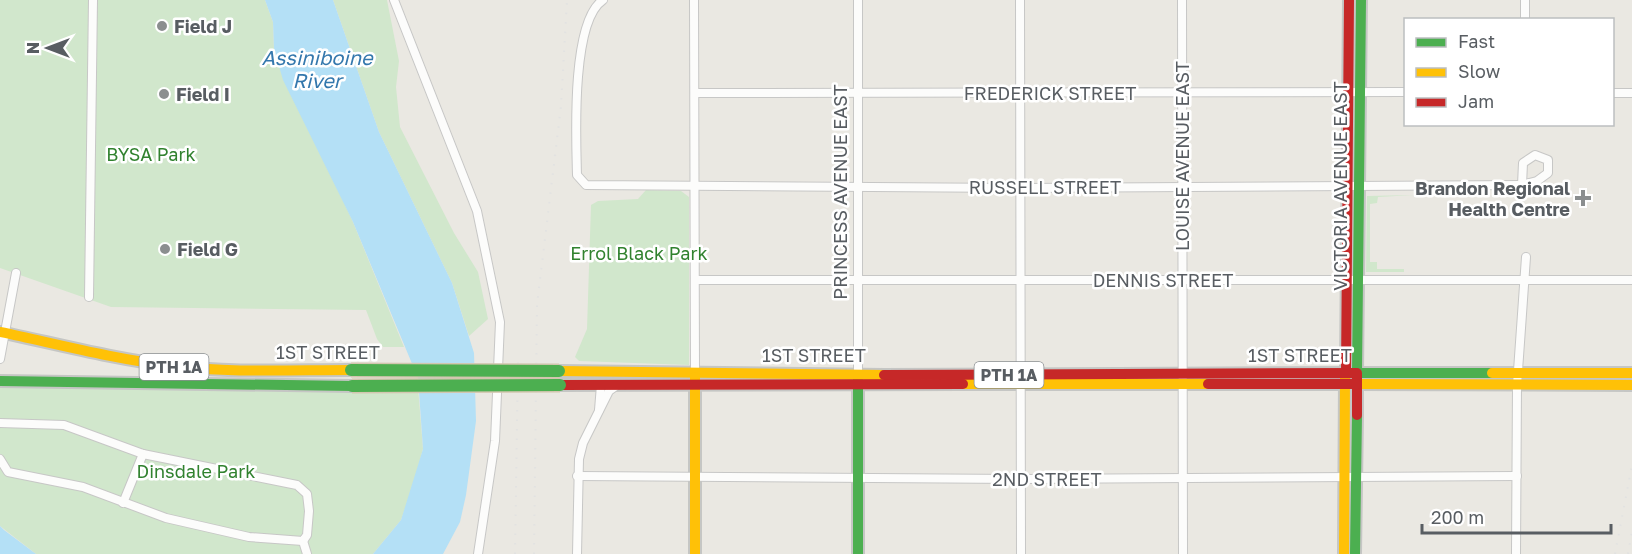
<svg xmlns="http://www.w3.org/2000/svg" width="1632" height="554" font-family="'Golos Text',sans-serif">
  <rect width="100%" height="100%" fill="#eae8e2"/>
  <g fill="#d1e7cc">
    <polygon points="0,0 265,0 273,22 274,49 353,222 404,347 383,347 377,339 366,310 111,307 0,268"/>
    <polygon points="333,0 387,0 399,61 396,87 400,127 454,233 478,272 488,319 469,336 452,283 379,132"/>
    <polygon points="646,190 681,191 689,197 689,365 579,361 575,357 587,329 591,205 598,201 638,199"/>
    <polygon points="1415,195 1378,197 1377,203 1370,204 1370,262 1377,262 1377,269 1404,269 1404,272 1366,272 1367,196"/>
    <polygon points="0,385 418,387 423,449 411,493 401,520 373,554 36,554 0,526"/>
  </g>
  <g fill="#b4e0f6">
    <polygon points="265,0 333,0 379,132 452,283 474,353 476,421 466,495 460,522 443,554 373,554 401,520 423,449 418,378 353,222 283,80 274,49 273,22"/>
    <polygon points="0,526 4,530 36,554 0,554"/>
  </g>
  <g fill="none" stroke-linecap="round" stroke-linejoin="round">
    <g stroke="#c7c7c6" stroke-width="10">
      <g id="street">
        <polyline points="394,0 477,211 500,322 495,441 478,554"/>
        <path d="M603 0C571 21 576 138 577 175L586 185 1021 188 1522 185"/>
        <polyline points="694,0 695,373"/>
        <polyline points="1020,0 1021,554"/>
        <polyline points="1182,0 1183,554"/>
        <polyline points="1525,20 1525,0"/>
        <polyline points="695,93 1406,92"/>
        <polyline points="1612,93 1632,93"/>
        <polygon points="1535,155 1548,160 1548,173 1537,181 1522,185 1523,163"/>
        <polyline points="695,280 1632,280"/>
        <polyline points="89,297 93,0"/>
        <polyline points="0,359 16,273"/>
        <polyline points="858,373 858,0"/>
        <polyline points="599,410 601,385"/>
        <polyline points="0,423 64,425 143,454 297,485 307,494 309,511 307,535 303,541 249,537 166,518 83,487 8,472 0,459"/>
        <polyline points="577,476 1021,479 1517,476"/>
        <polyline points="123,503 143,454"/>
        <polyline points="303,541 307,554"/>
        <polyline points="577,554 579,459 583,443 609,391 616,386"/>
        <polyline points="1516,554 1517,385 1526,257"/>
      </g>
    </g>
    <g stroke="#c5c6c4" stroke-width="14">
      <g id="fast">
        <polyline points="1361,0 1357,373 1492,373"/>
        <polyline points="858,376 858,554"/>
        <polyline points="0,381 352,386"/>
        <polyline points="1355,554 1357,415"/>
      </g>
    </g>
    <g stroke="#c5c6c4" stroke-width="14">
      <g id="slow">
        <path d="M0 332C57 344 113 359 172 366 231 373 291 370 351 370"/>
        <polyline points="559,371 884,375"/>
        <polyline points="1492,373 1632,373"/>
        <polyline points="695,377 695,554"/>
        <polyline points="963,384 1208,384"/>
        <polyline points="1357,384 1632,385"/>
        <polyline points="1344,554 1345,378"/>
      </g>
    </g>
    <g stroke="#c5c6c4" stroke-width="14">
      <g id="jam">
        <polyline points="1346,373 1349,0"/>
        <polyline points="884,375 1357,373 1357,415"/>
        <polyline points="1208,384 1357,384"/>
        <polyline points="560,385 963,384"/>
      </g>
    </g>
    <use href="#street" stroke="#fcfcfb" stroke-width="8"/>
    <use href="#fast" stroke="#4caf50" stroke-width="10"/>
    <use href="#slow" stroke="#ffc107" stroke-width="10"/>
    <use href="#jam" stroke="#c62828" stroke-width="10"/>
    <g stroke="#e2e2e1" stroke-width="2" stroke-dasharray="1.5 8" stroke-linecap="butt">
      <polyline points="515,554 518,357"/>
      <polyline points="534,554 537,305 561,106 567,0"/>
      <polyline points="1615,554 1632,465"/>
      <polyline points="1628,554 1632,531"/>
    </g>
    <g stroke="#d3c6af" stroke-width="15" stroke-linecap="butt">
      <g id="fast-bridge">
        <polyline points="351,370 559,371"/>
        <polyline points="352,386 560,385"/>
      </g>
    </g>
    <use href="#fast-bridge" stroke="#4caf50" stroke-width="12"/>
  </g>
  <g fill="#8b8e8f" stroke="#fff" stroke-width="2">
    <circle cx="162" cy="26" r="6"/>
    <circle cx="164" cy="94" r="6"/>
    <path d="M1580 189h6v6h6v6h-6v6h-6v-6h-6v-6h6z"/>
    <circle cx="165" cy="249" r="6"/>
  </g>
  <g text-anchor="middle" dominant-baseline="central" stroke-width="5" stroke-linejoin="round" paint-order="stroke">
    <g fill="#fff" stroke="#8a8e91" stroke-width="1.5">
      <rect x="139.5" y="354" width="69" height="26" rx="4.5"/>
      <rect x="974.5" y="362" width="69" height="26" rx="4.5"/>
    </g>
    <g font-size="16" font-weight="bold" fill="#585d62">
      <text x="174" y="367">PTH 1A</text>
      <text x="1009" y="375">PTH 1A</text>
    </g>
    <g font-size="18" font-weight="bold" fill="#585d62" stroke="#fff" text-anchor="start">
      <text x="174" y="26">Field J</text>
      <text x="176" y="94">Field I</text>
      <text x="1570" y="188" text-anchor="end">Brandon Regional<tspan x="1570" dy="21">Health Centre</tspan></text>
      <text x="177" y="249">Field G</text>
    </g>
    <g font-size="18" fill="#585d62" stroke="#fff">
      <text x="1050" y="93">FREDERICK STREET</text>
      <text transform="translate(1182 156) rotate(-90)">LOUISE AVENUE EAST</text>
      <text transform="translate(1340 186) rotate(-90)">VICTORIA AVENUE EAST</text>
      <text x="1045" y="187">RUSSELL STREET</text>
      <text transform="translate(840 192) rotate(-90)">PRINCESS AVENUE EAST</text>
      <text x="1163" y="280">DENNIS STREET</text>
      <text x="328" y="352">1ST STREET</text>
      <text x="814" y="355">1ST STREET</text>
      <text x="1300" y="355">1ST STREET</text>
      <text x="1047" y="479">2ND STREET</text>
    </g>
    <g font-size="18" fill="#31822f" stroke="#fff">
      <text x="151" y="154">BYSA Park</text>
      <text x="639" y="253">Errol Black Park</text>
      <text x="196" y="471">Dinsdale Park</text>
    </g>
    <g font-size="20" font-style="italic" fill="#3478ad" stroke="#fff">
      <text x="317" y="57">Assiniboine<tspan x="317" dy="23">River</tspan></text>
    </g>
  </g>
  <rect x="1404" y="18" width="210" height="108" fill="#ffffff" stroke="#bcbec0" stroke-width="1.5"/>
  <rect x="1416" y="38" width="30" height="9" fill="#4caf50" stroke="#bcbec0" stroke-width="1.5"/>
  <text x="1458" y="48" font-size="18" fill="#585d62">Fast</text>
  <rect x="1416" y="68" width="30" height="9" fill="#ffc107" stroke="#bcbec0" stroke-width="1.5"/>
  <text x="1458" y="78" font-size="18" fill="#585d62">Slow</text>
  <rect x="1416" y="98" width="30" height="9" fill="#c62828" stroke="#bcbec0" stroke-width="1.5"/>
  <text x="1458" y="108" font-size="18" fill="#585d62">Jam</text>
  <g transform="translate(48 48) rotate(270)" stroke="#ffffff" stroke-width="4.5" paint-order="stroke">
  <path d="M0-4.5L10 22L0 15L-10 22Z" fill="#585d62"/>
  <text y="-9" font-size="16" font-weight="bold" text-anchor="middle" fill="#585d62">N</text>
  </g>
  <path d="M1422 524v9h189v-9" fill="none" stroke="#585d62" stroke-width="3"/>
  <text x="1431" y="524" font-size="18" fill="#585d62" stroke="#ffffff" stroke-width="4.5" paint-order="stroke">200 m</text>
</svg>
